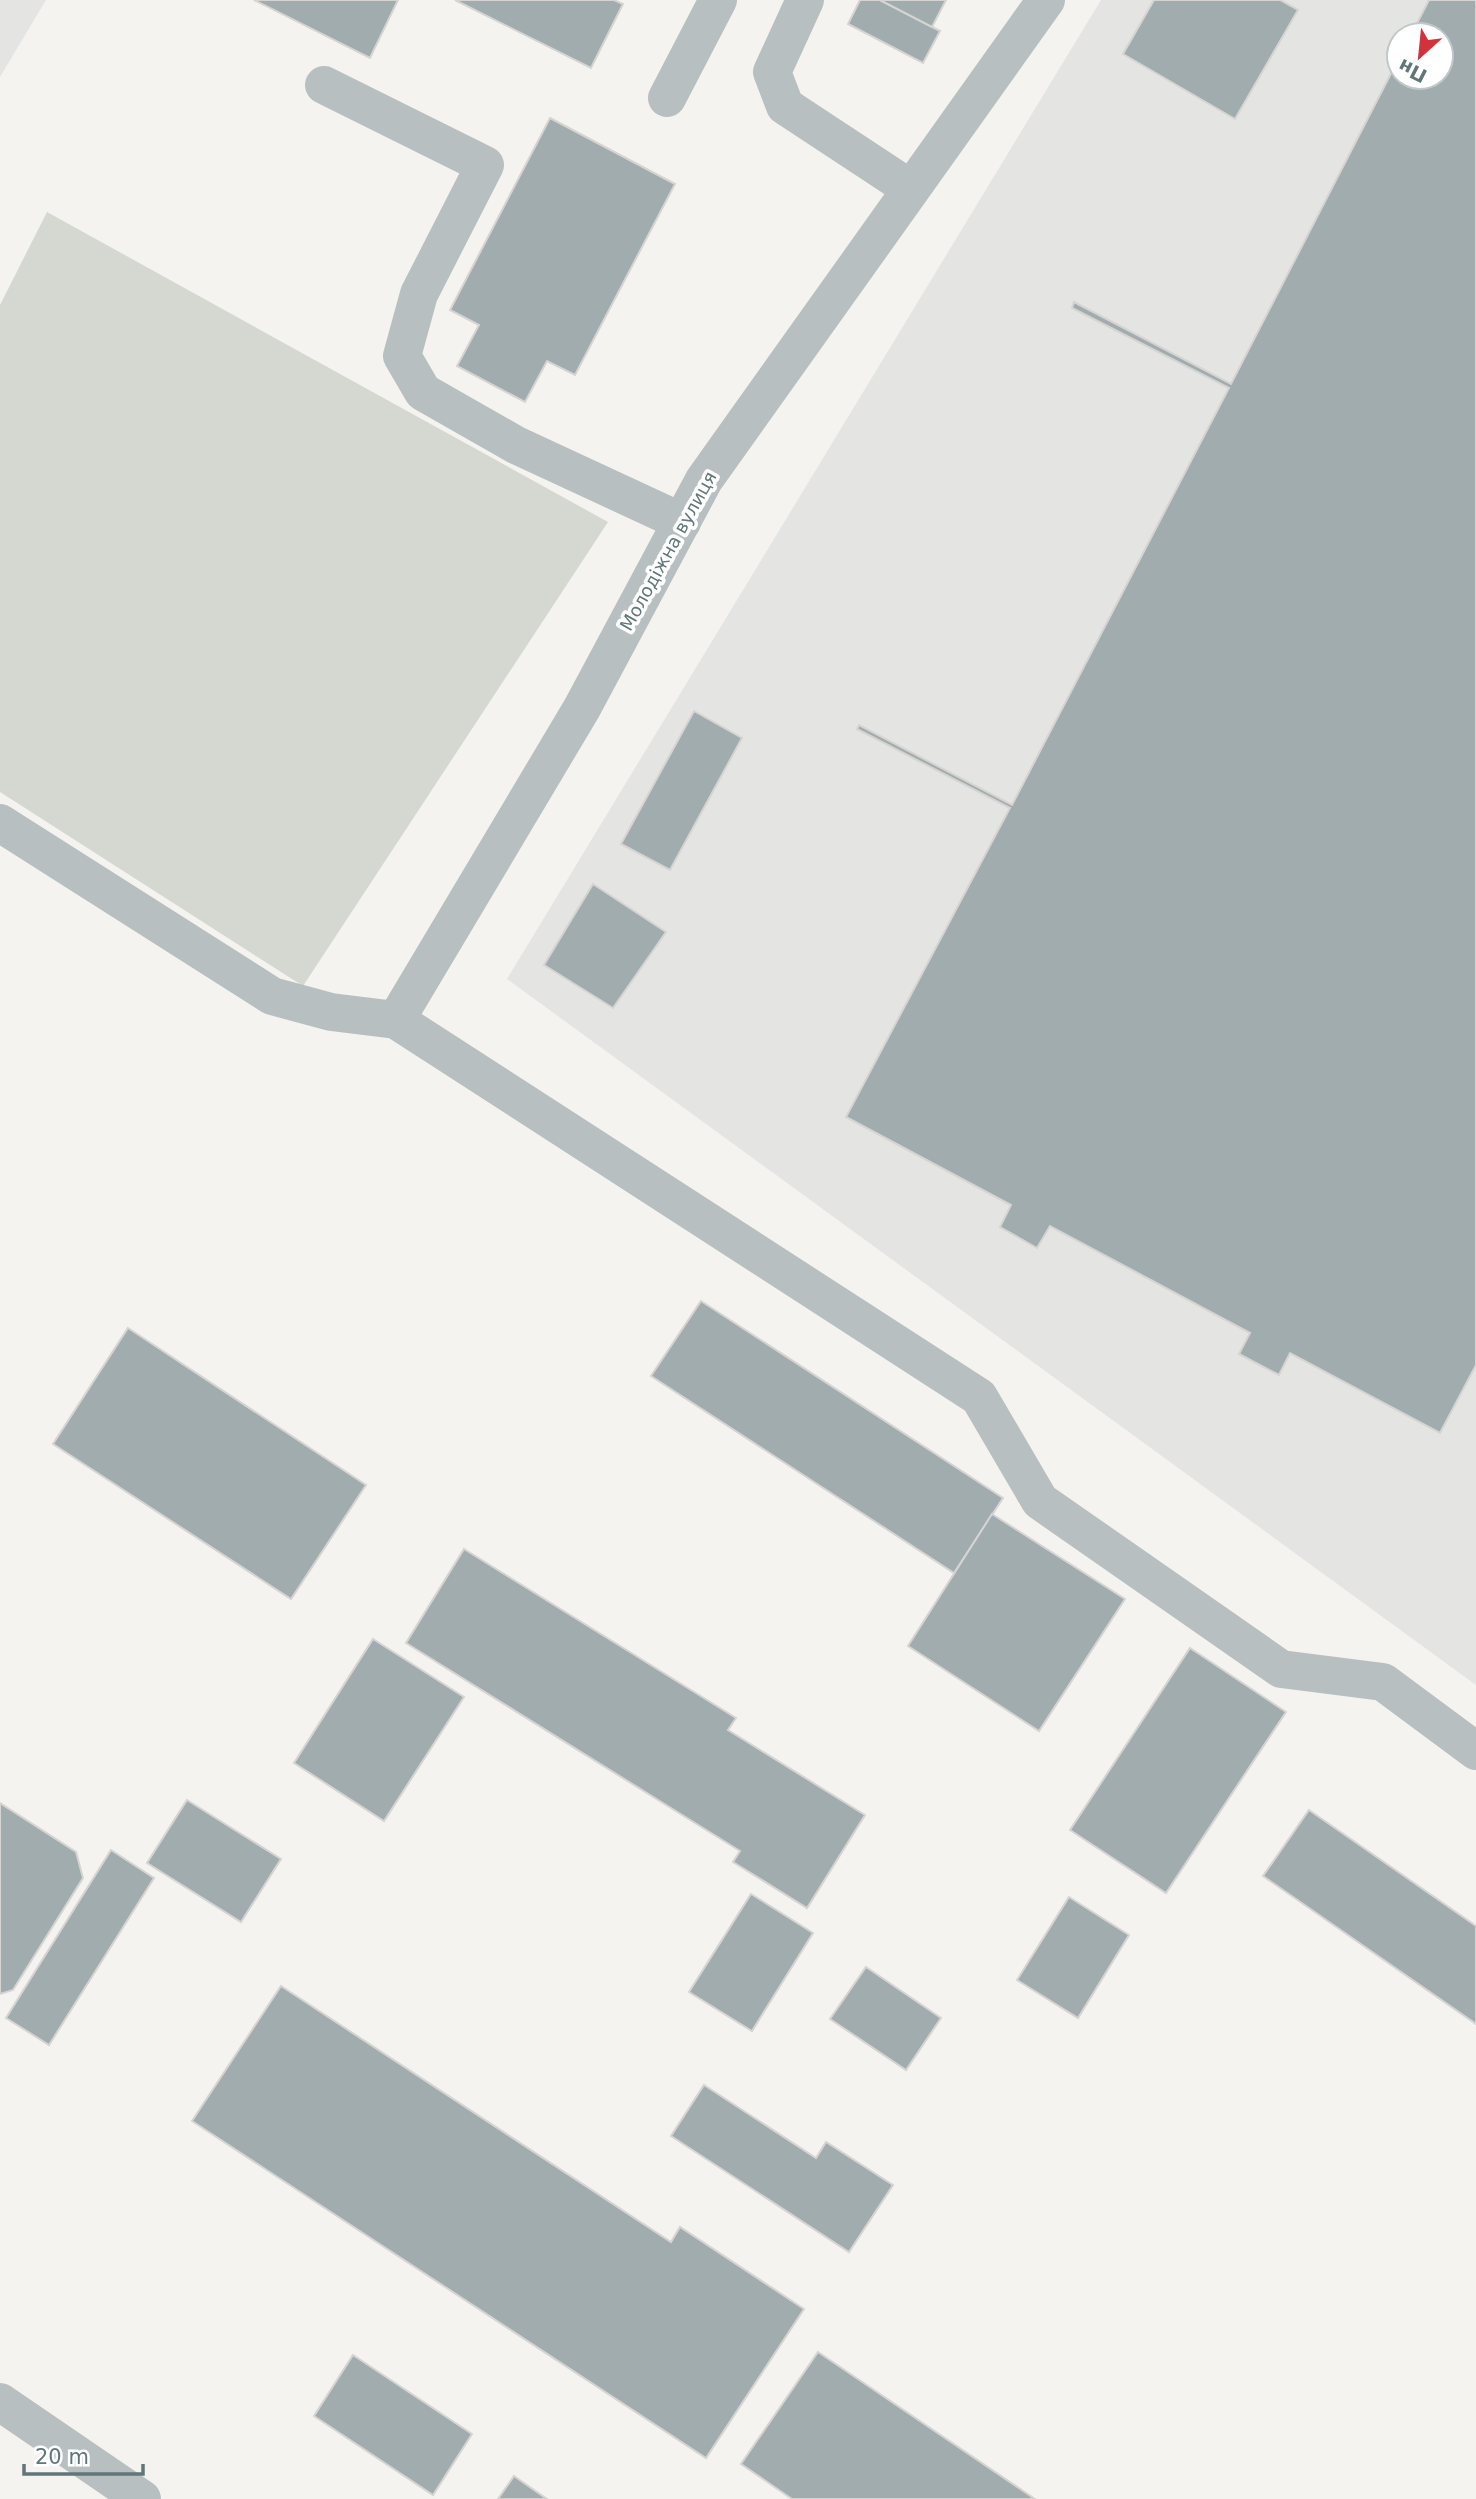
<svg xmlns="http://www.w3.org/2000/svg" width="1476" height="2499" font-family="'DejaVu Sans',sans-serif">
  <rect width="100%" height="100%" fill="#f4f3f0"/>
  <g fill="#e4e4e3" fill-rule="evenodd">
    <polygon points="0,0 46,0 0,77"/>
    <path d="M1101 0H1476V1685L507 979ZM1399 35H1441V77H1399Z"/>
  </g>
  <polygon fill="#d5d8d0" points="47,212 608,522 303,986 0,792 0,305"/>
  <g fill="#a1acae" stroke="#d5d4d3" stroke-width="2">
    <polygon points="254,0 398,0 370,58"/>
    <polygon points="455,0 614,0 623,4 591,68"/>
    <polygon points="860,0 880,0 940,31 923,63 848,24"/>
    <polygon points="880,0 946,0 932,27"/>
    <polygon points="1154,0 1280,0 1298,10 1235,119 1123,54"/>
    <polygon points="1429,0 1476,0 1476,1365 1440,1433 1290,1353 1279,1375 1239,1354 1250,1333 1050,1226 1037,1248 1000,1227 1011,1205 846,1117 1010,808 857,729 859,725 1012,805 1229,388 1072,308 1074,302 1231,384 1399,58 1399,77 1441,77 1441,35 1411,35"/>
    <polygon points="550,118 675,184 575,375 547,361 525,402 457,366 479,325 450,310"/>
    <polygon points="694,711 742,738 670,870 621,844"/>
    <polygon points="593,884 666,932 613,1008 544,965"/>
    <polygon points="701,1301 1003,1498 954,1573 651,1376"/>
    <polygon points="128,1328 366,1485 291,1599 53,1444"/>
    <polygon points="992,1514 1125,1599 1039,1731 908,1646"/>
    <polygon points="464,1549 736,1718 728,1730 865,1815 807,1908 733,1862 740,1851 406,1643"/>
    <polygon points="373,1639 464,1697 384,1821 294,1763"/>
    <polygon points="1190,1648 1286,1712 1166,1893 1070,1830"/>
    <polygon points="187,1800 281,1859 241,1922 147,1863"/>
    <polygon points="0,1803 76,1852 83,1878 13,1990 0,1994"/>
    <polygon points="1309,1810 1476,1926 1476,2024 1263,1876"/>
    <polygon points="111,1850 154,1878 49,2045 6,2018"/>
    <polygon points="751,1894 813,1933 752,2031 689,1992"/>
    <polygon points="1069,1897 1129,1935 1078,2018 1017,1980"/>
    <polygon points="866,1967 941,2018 906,2070 830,2019"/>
    <polygon points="281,1986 671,2242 680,2227 804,2309 706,2458 192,2121"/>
    <polygon points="704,2085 816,2158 826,2142 893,2185 849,2252 671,2136"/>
    <polygon points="818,2352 1035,2499 792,2499 741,2464"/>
    <polygon points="353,2355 472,2434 433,2495 314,2416"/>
    <polygon points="514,2476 547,2499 498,2499"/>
  </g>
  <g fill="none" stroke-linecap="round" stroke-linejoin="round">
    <g stroke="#b8bfc0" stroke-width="38">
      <polyline points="805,0 772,72 785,106 911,189"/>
      <polyline points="324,85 485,165 419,294 402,356 423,392 516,445 682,522"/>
      <polyline points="667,98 718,0"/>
      <polyline points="0,823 272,996 331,1012 396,1020 979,1397 1040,1501 1281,1669 1383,1682 1476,1751"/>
      <polyline points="396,1020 582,708 704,480 1046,0"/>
      <polyline points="0,2402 142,2499"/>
    </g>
  </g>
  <g text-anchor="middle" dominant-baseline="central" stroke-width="7" stroke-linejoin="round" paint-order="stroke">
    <g font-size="18" fill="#617679" stroke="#fff">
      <text transform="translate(668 551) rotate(-61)">Молодіжна вулиця</text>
    </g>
  </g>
  <g transform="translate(1420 56) rotate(207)"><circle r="33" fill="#ffffff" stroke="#c0c8c9" stroke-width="2"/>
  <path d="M0-5L12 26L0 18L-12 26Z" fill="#d1323c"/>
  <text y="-10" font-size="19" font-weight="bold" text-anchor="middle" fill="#617679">Пн</text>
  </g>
  <path d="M24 2464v10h119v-10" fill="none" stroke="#617679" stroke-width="3.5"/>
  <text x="35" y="2464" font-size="21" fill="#617679" stroke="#ffffff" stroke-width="5" paint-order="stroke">20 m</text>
</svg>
